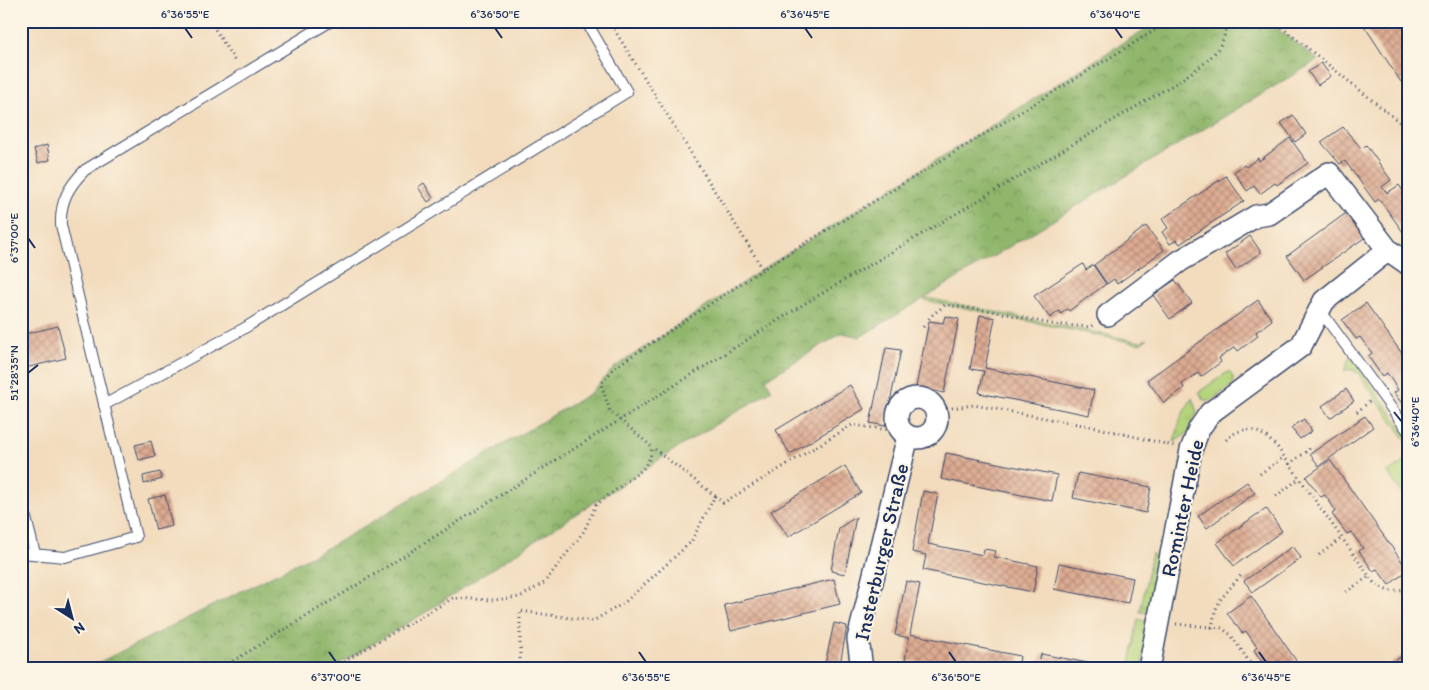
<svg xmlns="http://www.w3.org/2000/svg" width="1429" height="690" font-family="Itim,sans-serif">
  <defs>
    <pattern id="grass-tufts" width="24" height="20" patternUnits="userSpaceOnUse" patternTransform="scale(1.25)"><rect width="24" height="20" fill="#b4d47b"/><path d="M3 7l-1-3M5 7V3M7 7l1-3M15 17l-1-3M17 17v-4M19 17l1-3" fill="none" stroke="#9ab66d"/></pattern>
    <pattern id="forest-crowns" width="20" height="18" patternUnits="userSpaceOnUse" patternTransform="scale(1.25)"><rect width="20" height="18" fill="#8fb66b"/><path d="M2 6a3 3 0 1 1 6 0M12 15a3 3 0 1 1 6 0" fill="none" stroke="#74945b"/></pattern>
    <pattern id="park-crowns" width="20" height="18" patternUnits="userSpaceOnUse" patternTransform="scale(1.25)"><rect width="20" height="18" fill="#b4d47b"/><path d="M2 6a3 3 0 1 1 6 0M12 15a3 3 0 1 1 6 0" fill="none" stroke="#9ab66d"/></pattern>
    <pattern id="building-cross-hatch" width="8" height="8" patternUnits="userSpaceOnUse" patternTransform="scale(1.25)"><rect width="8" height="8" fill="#deab91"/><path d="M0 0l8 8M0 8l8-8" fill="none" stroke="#b38c7a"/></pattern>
  </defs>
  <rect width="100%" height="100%" fill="#fcf5e5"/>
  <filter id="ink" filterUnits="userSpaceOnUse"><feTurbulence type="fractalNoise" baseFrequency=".02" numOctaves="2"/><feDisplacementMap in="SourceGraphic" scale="10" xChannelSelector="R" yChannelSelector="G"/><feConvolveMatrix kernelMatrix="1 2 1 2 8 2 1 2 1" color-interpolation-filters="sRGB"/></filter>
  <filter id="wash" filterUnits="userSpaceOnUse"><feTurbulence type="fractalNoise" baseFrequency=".0096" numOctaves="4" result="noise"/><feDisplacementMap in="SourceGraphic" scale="20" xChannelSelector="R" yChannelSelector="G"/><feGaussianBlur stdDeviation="1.12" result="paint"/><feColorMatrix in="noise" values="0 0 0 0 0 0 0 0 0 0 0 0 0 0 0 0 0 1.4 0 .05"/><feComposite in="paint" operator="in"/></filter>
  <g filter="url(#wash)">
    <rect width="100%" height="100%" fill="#f2dcbd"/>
    <g fill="url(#grass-tufts)" stroke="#68826c">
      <polygon points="927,298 1141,342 1147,339 1140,344 924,300"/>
      <polygon points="1349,358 1352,358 1408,436 1408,443 1357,372 1350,369 1344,372"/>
      <polygon points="1229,371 1234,379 1233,385 1210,401 1204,400 1199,392"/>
      <polygon points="1192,398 1197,412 1188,433 1174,442 1181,417"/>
      <polygon points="1152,553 1161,564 1150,613 1140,612"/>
      <polygon points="1138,619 1149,622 1142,669 1129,669"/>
    </g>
    <polygon fill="url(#forest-crowns)" stroke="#557264" points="1158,21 1267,21 1318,60 860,337 842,333 766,379 772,390 674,450 423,614 331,669 86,669 331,546 589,394 615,367 763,269"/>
    <polygon fill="url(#park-crowns)" stroke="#68826c" points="1408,459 1408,502 1388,473"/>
    <g id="blocks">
      <g fill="url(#building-cross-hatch)">
        <polygon points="1361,21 1408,21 1408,78 1401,82"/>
        <polygon points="1321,63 1331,76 1318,85 1308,72"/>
        <polygon points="1293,115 1306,134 1295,142 1281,123"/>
        <polygon points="1343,127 1362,149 1366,145 1391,180 1382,187 1387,193 1399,185 1403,191 1408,188 1406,236 1379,199 1375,202 1345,161 1340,164 1321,142"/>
        <polygon points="1290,138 1308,163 1277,185 1275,183 1260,194 1254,186 1247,191 1234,172 1244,165 1246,167 1258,158 1259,161"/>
        <polygon points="47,145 50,160 38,163 34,149"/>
        <polygon points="1226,176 1244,201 1180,244 1177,240 1170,244 1162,232 1168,228 1162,219"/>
        <polygon points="424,183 433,198 428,202 418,187"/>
        <polygon points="1349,211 1367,236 1304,280 1287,256"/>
        <polygon points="1146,226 1164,250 1117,284 1114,279 1107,284 1094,265"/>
        <polygon points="1250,236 1261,252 1236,270 1225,254"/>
        <polygon points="1083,264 1086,270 1093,265 1106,284 1069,311 1067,309 1061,314 1059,311 1050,318 1034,296"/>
        <polygon points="1175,280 1192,303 1170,319 1153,295"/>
        <polygon points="1258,300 1272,320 1256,332 1258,336 1238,351 1235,347 1219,358 1221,362 1201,377 1198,373 1182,384 1184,388 1164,403 1147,380"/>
        <polygon points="1366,303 1408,362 1408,411 1394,393 1398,390 1387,373 1382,376 1368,356 1372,353 1360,337 1356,339 1342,320"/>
        <polygon points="980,315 995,318 985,368 1094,390 1089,415 979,393 984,371 970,369"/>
        <polygon points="945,316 959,319 944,393 916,387 929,321 943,323"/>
        <polygon points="58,326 66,358 21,369 21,335"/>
        <polygon points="886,348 901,350 885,426 870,423"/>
        <polygon points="21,375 26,393 21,394"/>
        <polygon points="850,385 864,409 790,454 776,430"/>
        <polygon points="1346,389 1354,401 1330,418 1322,406"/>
        <polygon points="1365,416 1373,427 1319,466 1310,454"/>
        <polygon points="1304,419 1312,431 1300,439 1291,428"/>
        <polygon points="151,441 155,456 139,460 135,445"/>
        <polygon points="946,453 1057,475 1052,501 941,479"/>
        <polygon points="1330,460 1408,570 1389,585 1377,569 1373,571 1359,551 1363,548 1351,532 1347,534 1332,514 1336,511 1325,495 1321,497 1306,477"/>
        <polygon points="845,466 861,493 788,537 771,511"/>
        <polygon points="160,472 162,479 144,484 143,476"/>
        <polygon points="1078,473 1151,487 1146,513 1073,498"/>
        <polygon points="1247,482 1255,493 1207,528 1198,516"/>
        <polygon points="923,491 938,494 928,544 983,555 984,549 996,551 994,557 1038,566 1033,592 923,570 926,555 912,552"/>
        <polygon points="165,495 172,526 156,530 148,499"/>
        <polygon points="1266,508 1282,531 1234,566 1217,543"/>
        <polygon points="856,517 845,574 831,571 839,528"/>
        <polygon points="1293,546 1301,558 1253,592 1244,581"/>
        <polygon points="1059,563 1133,578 1128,603 1054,589"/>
        <polygon points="834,579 840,604 731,631 724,605"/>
        <polygon points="906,581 920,584 910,634 1020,656 1018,669 951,669 905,660 909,638 895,635"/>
        <polygon points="1251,596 1277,633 1302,669 1267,669 1254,650 1257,647 1246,631 1242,633 1227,613"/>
        <polygon points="834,623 847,626 840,664 838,669 824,669"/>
        <polygon points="1408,652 1408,669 1384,669 1390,664"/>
        <polygon points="1041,654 1114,668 1113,669 1038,669"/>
      </g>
    </g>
  </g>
  <g filter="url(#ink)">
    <use href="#blocks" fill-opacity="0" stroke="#3b496c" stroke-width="1"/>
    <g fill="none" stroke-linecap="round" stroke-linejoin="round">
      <g stroke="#3b496c" stroke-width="12">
        <g id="lane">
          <polyline points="1320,310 1408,431"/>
          <polyline points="104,405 243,329 627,92 586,21"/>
          <polyline points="21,498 35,554"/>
          <path d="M21 553 65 557 136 537 61 225C60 202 68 187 85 170L331 21"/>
        </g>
      </g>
      <g stroke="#3b496c" stroke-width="24">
        <g id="street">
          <polyline points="1108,315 1180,261 1256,216 1269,214 1329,173 1388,250 1408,264"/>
          <circle cx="917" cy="418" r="20"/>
          <polyline points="862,669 858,639 908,436"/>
          <polyline points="1149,669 1191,450 1199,429 1210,413 1301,346 1324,301 1388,250"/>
        </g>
      </g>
      <g stroke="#3b496c" stroke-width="3" stroke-dasharray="1 4" stroke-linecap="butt">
        <polyline points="210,21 236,63"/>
        <polyline points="609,21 763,269"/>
        <polyline points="1274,21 1408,129"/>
        <polyline points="923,327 931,316 945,305 993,311 1051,324 1090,327 1093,325"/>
        <polyline points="937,410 974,405 1094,427 1174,446"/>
        <polyline points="1357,412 1370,401"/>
        <path d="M1226 440C1246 421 1262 431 1278 448L1374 583 1388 591 1408 589"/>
        <polyline points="1289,464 1309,450 1310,446"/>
        <polyline points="1260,474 1284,457"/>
        <polyline points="715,496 723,503 852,425 890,430"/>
        <polyline points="1276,496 1299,479"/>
        <polyline points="1319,555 1342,538"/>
        <polyline points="1346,592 1368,577"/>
        <polyline points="1176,624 1222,628 1231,635 1254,669"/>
        <polyline points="1212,628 1215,611 1220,600 1242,574"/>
        <path d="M220 669 388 566 804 304 1176 83C1199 67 1227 53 1226 21"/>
        <polyline points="331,669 453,598 494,600 520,597 544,583 584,531 596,505 643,469 650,458 652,447 610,411 601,384 615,367 763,269 1170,21"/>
        <polyline points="520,669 520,611 593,621 624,603 691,542 715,496 652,447"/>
      </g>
      <use href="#lane" stroke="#fff" stroke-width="10"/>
      <use href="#street" stroke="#fff" stroke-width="21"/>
    </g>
  </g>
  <path fill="none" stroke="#1b2f5e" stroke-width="2" d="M185 28 192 38M495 28 502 38M805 28 812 38M1115 28 1122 38M28 238 35 248M28 373 38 365M1394 412 1402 422M329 652 336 662M639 652 646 662M949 652 956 662M1259 652 1266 662"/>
  <g text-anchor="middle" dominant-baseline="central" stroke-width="4" stroke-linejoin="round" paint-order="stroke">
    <g font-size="21" fill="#1b2f5e" stroke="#fcf5e5">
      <text transform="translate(1182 508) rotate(-78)">Rominter Heide</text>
      <text transform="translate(881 552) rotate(-77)">Insterburger Straße</text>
    </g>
  </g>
  <rect width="1429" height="690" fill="none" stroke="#fcf5e5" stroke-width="55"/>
  <g transform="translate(72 618) rotate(144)" stroke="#fcf5e5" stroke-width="4" paint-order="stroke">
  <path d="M0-4L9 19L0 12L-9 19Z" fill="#1b2f5e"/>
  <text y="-8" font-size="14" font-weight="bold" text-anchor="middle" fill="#1b2f5e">N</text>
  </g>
  <rect x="28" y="28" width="1374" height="634" fill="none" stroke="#1b2f5e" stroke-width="2"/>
  <g font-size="12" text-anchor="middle" fill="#1b2f5e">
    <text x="185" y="18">6°36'55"E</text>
    <text x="495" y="18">6°36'50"E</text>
    <text x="805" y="18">6°36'45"E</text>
    <text x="1115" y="18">6°36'40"E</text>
    <text transform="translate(14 238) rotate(-90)" y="4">6°37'00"E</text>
    <text transform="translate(14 373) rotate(-90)" y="4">51°28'35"N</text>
    <text transform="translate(1415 422) rotate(-90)" y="4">6°36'40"E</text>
    <text x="336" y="681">6°37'00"E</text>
    <text x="646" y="681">6°36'55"E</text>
    <text x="956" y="681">6°36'50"E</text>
    <text x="1266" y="681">6°36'45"E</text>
  </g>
</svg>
